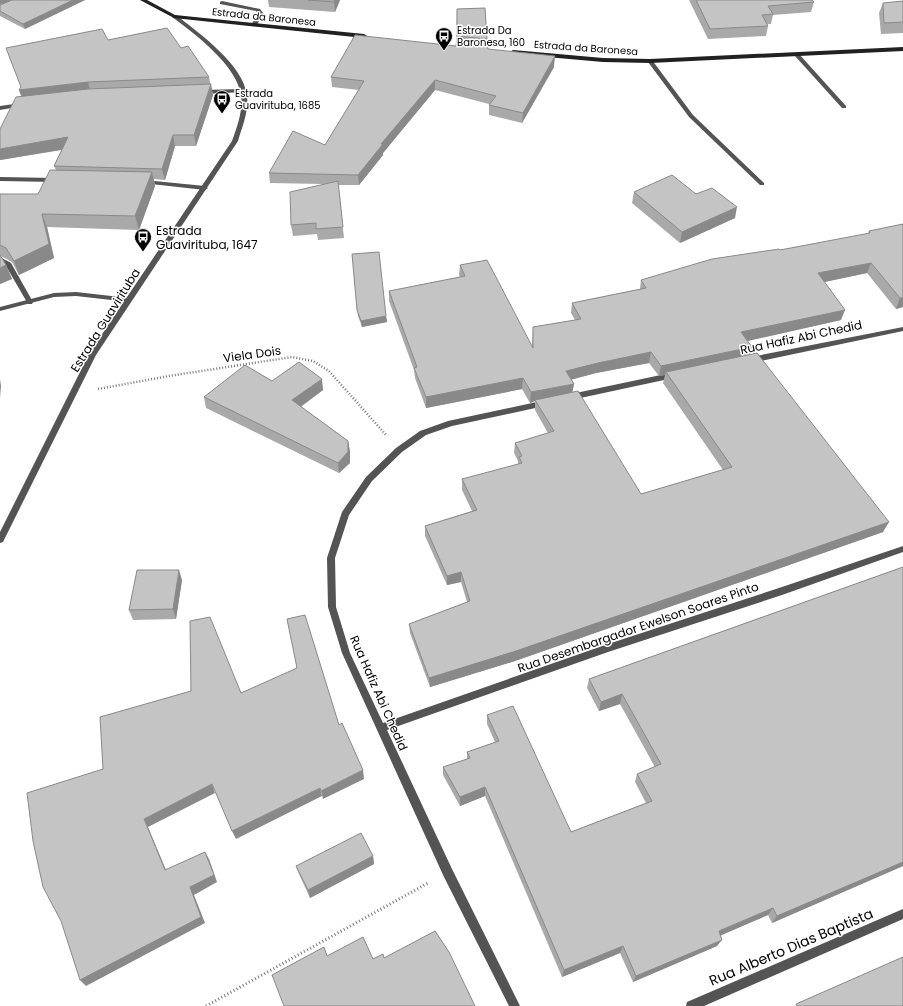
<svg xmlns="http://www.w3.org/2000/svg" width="903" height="1006" font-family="Poppins,sans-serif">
  <rect width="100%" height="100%" fill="#fff"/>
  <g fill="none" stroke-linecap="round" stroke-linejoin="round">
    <polyline stroke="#767676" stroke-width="2.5" stroke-dasharray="1 2" stroke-linecap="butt" points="98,389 169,376 292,357 313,361 329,371 387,436"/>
    <polyline stroke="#767676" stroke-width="3" stroke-dasharray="1 2.5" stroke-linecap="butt" points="206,1006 428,883"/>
    <g fill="#545454" fill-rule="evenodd">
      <polygon points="222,1 260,9 264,14 256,26 252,26 251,25 258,14 256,11 220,4 220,2"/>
      <polygon points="795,54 799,54 846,106 846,108 842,108 795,56"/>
      <polygon points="648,60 652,60 693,115 764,183 764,185 760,185 689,117 648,62"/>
      <polygon points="0,177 55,178 58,180 55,182 0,181"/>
      <polygon points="144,180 205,186 208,188 205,190 142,183 141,182"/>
      <polygon points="0,257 11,263 33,302 32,304 28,304 6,266 0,262"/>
    </g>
    <g fill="#545454" fill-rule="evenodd">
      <polygon points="243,89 245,90 245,92 202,94 199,92 202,90"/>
      <polygon points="21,103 24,105 23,106 0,110 0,106"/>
      <polygon points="76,292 129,298 132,300 129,302 76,296 54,297 0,311 0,307 54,293"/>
      <polygon points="903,327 903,331 751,363 747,360 751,357"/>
      <polygon points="675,372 679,375 678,377 571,400 567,397 571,394"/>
      <polygon points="546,400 549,401 550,403 549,405 452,426 426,435 402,452 372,481 349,515 335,558 336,607 350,653 383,723 608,644 782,587 903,546 903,552 782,595 608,652 387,730 452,869 520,1006 509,1006 444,877 342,653 328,607 327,558 342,512 366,477 396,448 420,431 448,421"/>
      <polygon points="903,909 903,919 704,1006 686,1006 687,1002"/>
    </g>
    <path fill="#545454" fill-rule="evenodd" d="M172 15H176C199 33 244 65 247 96 249 111 242 127 238 141L96 355 4 540 3 542 0 543V532L90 352 232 141C237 127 243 111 241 96 238 66 195 34 172 17Z"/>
    <g fill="#212121" fill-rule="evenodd">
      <polygon points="140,0 147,0 175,15 364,34 367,36 364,38 174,18"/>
      <polygon points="903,47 903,51 650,63 603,62 513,54 510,52 513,50 603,58 650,59"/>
    </g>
  </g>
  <g fill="#a9a9a9" fill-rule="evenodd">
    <polygon points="0,0 85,0 25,29 0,16"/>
    <polygon points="268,0 340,0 335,12 269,7"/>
    <polygon points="689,0 812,0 814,2 811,12 773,15 771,24 767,24 768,26 766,36 708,39"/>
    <polygon points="903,1 903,33 881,34 879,13 883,3"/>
    <polygon points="485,8 487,41 488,49 554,67 522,123 489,115 489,104 435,90 383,153 383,155 359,185 338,185 344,238 318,240 317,234 293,236 291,225 323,184 270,183 269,173 325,145 359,90 332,87 331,77 456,46 457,9"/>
    <polygon points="108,40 181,48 209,77 213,95 196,146 175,146 165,180 154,179 155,186 139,230 47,227 54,258 19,275 12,262 1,256 6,265 12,279 0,284 0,194 38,194 56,170 54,166 62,150 0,160 22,96 19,90"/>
    <polygon points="634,192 735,218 680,243 632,203"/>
    <path d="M903 224V307L896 309 867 273 824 282 841 320 747 341 750 355 883 532 515 661 430 687 410 633 409 624 467 602 461 582 447 585 425 536V526L472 511 462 490V479L518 465V461L514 453 515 443 548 433 535 410V401L530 403 522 389 426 408 415 378 414 370 389 301V291L460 277 459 275 460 265 532 346 533 327 575 320 571 313 572 303 640 289 641 280 780 250 868 234 869 231ZM649 363 659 376 665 375 663 383 723 470 641 494 572 392 574 384 571 380 596 373Z"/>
    <polygon points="352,254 386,316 387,322 362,327 358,316"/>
    <polygon points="272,381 323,390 301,407 348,441 350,452 350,463 339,473 206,408 204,397"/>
    <polygon points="903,567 903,866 772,923 768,915 720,935 717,946 633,982 620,953 562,977 485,796 460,806 443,775 443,767 467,759 467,752 495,742 487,724 487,715 571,832 646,803 635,782 637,774 655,767 620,704 599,711 587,688 589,679"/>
    <polygon points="182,580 176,619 133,620 129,610"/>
    <polygon points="373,856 374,864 310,898 299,874 296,866"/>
  </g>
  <g fill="#898989">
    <polygon points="0,0 13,0 0,4"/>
    <polygon points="73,0 85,0 25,29 23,24"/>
    <polygon points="335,0 340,0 335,12 334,2"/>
    <polygon points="555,56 554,67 522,123 523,113"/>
    <polygon points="435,80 435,90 383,153 383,155 359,185 358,175 381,144"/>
    <polygon points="88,82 91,94 23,101 19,90"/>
    <polygon points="211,84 213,95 196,146 194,135"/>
    <polygon points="173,135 175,146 165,180 162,169"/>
    <polygon points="68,137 71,148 0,160 0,149"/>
    <polygon points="152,172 155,186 139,230 135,216"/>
    <polygon points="737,207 735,218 680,243 682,232"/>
    <polygon points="42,214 47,227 54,258 19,275 14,261"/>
    <polygon points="871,263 867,273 815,284 818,273"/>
    <polygon points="6,265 12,279 0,284 0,268"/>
    <polygon points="900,298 903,298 903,307 896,309"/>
    <polygon points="845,310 841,320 738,343 741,332"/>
    <polygon points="386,316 387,322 362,327 361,321"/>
    <polygon points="752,347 749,357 666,372 665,375 659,376 661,366"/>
    <polygon points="651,352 649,363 596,373 565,381 566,371 598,363"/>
    <polygon points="523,378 522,389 426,408 426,397"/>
    <polygon points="0,379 1,386 0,398"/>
    <polygon points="322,379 323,390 294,411 292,400"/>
    <polygon points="574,384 572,394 535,400 535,401 530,403 531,392"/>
    <polygon points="348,441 350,452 350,463 339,473 338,463"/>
    <polygon points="889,522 883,532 515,661 430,687 429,678"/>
    <polygon points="179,570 182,580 176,619 173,609"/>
    <polygon points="461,572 461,582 447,585 447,576"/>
    <polygon points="622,694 620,704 599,711 601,702"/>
    <polygon points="363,770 364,779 323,799 321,791"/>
    <polygon points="212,784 215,793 148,827 169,877 165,870 144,819"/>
    <polygon points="485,787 485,796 460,806 460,797"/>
    <polygon points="320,788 322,796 236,839 232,831"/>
    <polygon points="205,852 209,859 217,882 194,895 205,923 86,986 80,980 190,887"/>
    <polygon points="373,856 374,864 310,898 308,890"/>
    <polygon points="903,862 903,866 772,923 777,916"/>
    <polygon points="773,908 768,915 715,938 719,931"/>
    <polygon points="722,940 717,946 633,982 636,976"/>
    <polygon points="623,946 620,953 562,977 564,970"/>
  </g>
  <g fill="#c4c4c4" stroke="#898989">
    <polygon points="12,0 73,0 23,24 0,11 0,5"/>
    <polygon points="308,0 335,0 334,2"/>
    <polygon points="696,0 812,0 814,2 768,6 773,14 762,15 768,26 710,29"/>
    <polygon points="903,1 903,22 884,23 883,3"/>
    <polygon points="485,8 487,39 457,36 457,9"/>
    <polygon points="167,28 181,48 188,46 209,77 88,82 19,90 21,87 6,48 102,29 108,40"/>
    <polygon points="355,35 456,46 457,38 487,41 488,49 555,56 523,113 489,105 496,96 435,80 381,144 383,144 358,175 269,173 293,131 325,145 364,81 331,77"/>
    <polygon points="211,84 194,135 173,135 162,169 54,166 68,137 0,149 0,129 16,97 88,89"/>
    <polygon points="50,170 152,172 135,216 42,214 49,244 14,261 6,248 0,245 0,194 38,194"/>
    <polygon points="672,175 696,194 712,188 737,207 682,232 634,192"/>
    <polygon points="338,181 343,227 316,229 316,223 291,225 290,192"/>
    <polygon points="903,224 903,298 900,298 871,263 818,273 845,310 741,332 752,347 661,366 651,352 598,363 566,371 574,384 531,392 523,378 426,397 414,368 417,367 389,291 465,276 460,265 487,260 533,348 533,327 581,319 572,303 646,288 641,280 712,259 779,249 780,250 870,233 869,231"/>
    <polygon points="379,252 386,316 361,321 357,310 352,254"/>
    <polygon points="0,255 6,265 0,268"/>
    <polygon points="757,353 889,522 516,651 429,678 409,624 470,601 461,572 447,576 425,526 477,510 462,479 522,463 519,457 522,456 515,443 554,431 535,400 578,391 641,494 732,467 666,372"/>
    <polygon points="299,362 322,379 292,400 348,441 348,452 338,463 204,397 245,365 272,381"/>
    <polygon points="903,567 903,862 777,916 773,908 719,931 722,940 636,976 623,946 564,970 485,787 460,797 443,767 470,758 467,752 499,741 487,715 513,706 571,832 652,801 637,774 661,764 622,694 601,702 589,679"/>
    <polygon points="137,570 179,570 173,609 129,610"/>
    <polygon points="305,615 339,725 342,723 363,770 321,791 320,788 232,831 212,784 144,819 165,870 205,852 214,875 190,887 201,917 80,980 61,921 43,887 33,841 27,793 103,769 100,717 191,691 190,621 210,617 241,693 297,668 287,619"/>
    <polygon points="361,833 373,856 308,890 296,866"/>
    <polygon points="435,931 449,952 475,1006 284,1006 272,975 324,947 327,956 363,937 373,959 383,954 384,958"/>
    <polygon points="903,957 903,1006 797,1006 796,1004"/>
  </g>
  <defs>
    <g id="bus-pin" transform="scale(0.9)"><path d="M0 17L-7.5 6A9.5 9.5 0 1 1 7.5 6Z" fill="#000" stroke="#fff"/><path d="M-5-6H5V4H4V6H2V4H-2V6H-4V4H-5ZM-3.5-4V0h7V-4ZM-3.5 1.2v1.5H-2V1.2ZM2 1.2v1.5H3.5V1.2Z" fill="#fff"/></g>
  </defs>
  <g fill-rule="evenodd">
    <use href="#bus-pin" x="444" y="36"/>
    <use href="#bus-pin" x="222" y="99"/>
    <use href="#bus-pin" x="143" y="237"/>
  </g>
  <g text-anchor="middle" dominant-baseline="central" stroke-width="3" stroke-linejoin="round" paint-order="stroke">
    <g font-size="10" fill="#000" stroke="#fff">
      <text transform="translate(264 17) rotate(6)">Estrada da Baronesa</text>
      <text transform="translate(586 48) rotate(4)">Estrada da Baronesa</text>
    </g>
    <g font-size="10" fill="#000" stroke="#fff" text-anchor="start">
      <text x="457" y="30">Estrada Da<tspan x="457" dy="12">Baronesa, 160</tspan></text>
      <text x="235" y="93">Estrada<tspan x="235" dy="12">Guavirituba, 1685</tspan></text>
    </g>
    <g font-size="12" fill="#000" stroke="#fff" text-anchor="start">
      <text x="156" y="230">Estrada<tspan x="156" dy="14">Guavirituba, 1647</tspan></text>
    </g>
    <g font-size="12" fill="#000" stroke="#fff">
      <text transform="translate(105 320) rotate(-58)">Estrada Guavirituba</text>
      <text transform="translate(801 337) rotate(-12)">Rua Hafiz Abi Chedid</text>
      <text transform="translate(252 354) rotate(-8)">Viela Dois</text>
      <text transform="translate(638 627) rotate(-19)">Rua Desembargador Ewelson Soares Pinto</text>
      <text transform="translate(379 693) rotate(66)">Rua Hafiz Abi Chedid</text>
    </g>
    <g font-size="14" fill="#000" stroke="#fff">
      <text transform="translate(791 947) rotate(-23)">Rua Alberto Dias Baptista</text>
    </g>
  </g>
</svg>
